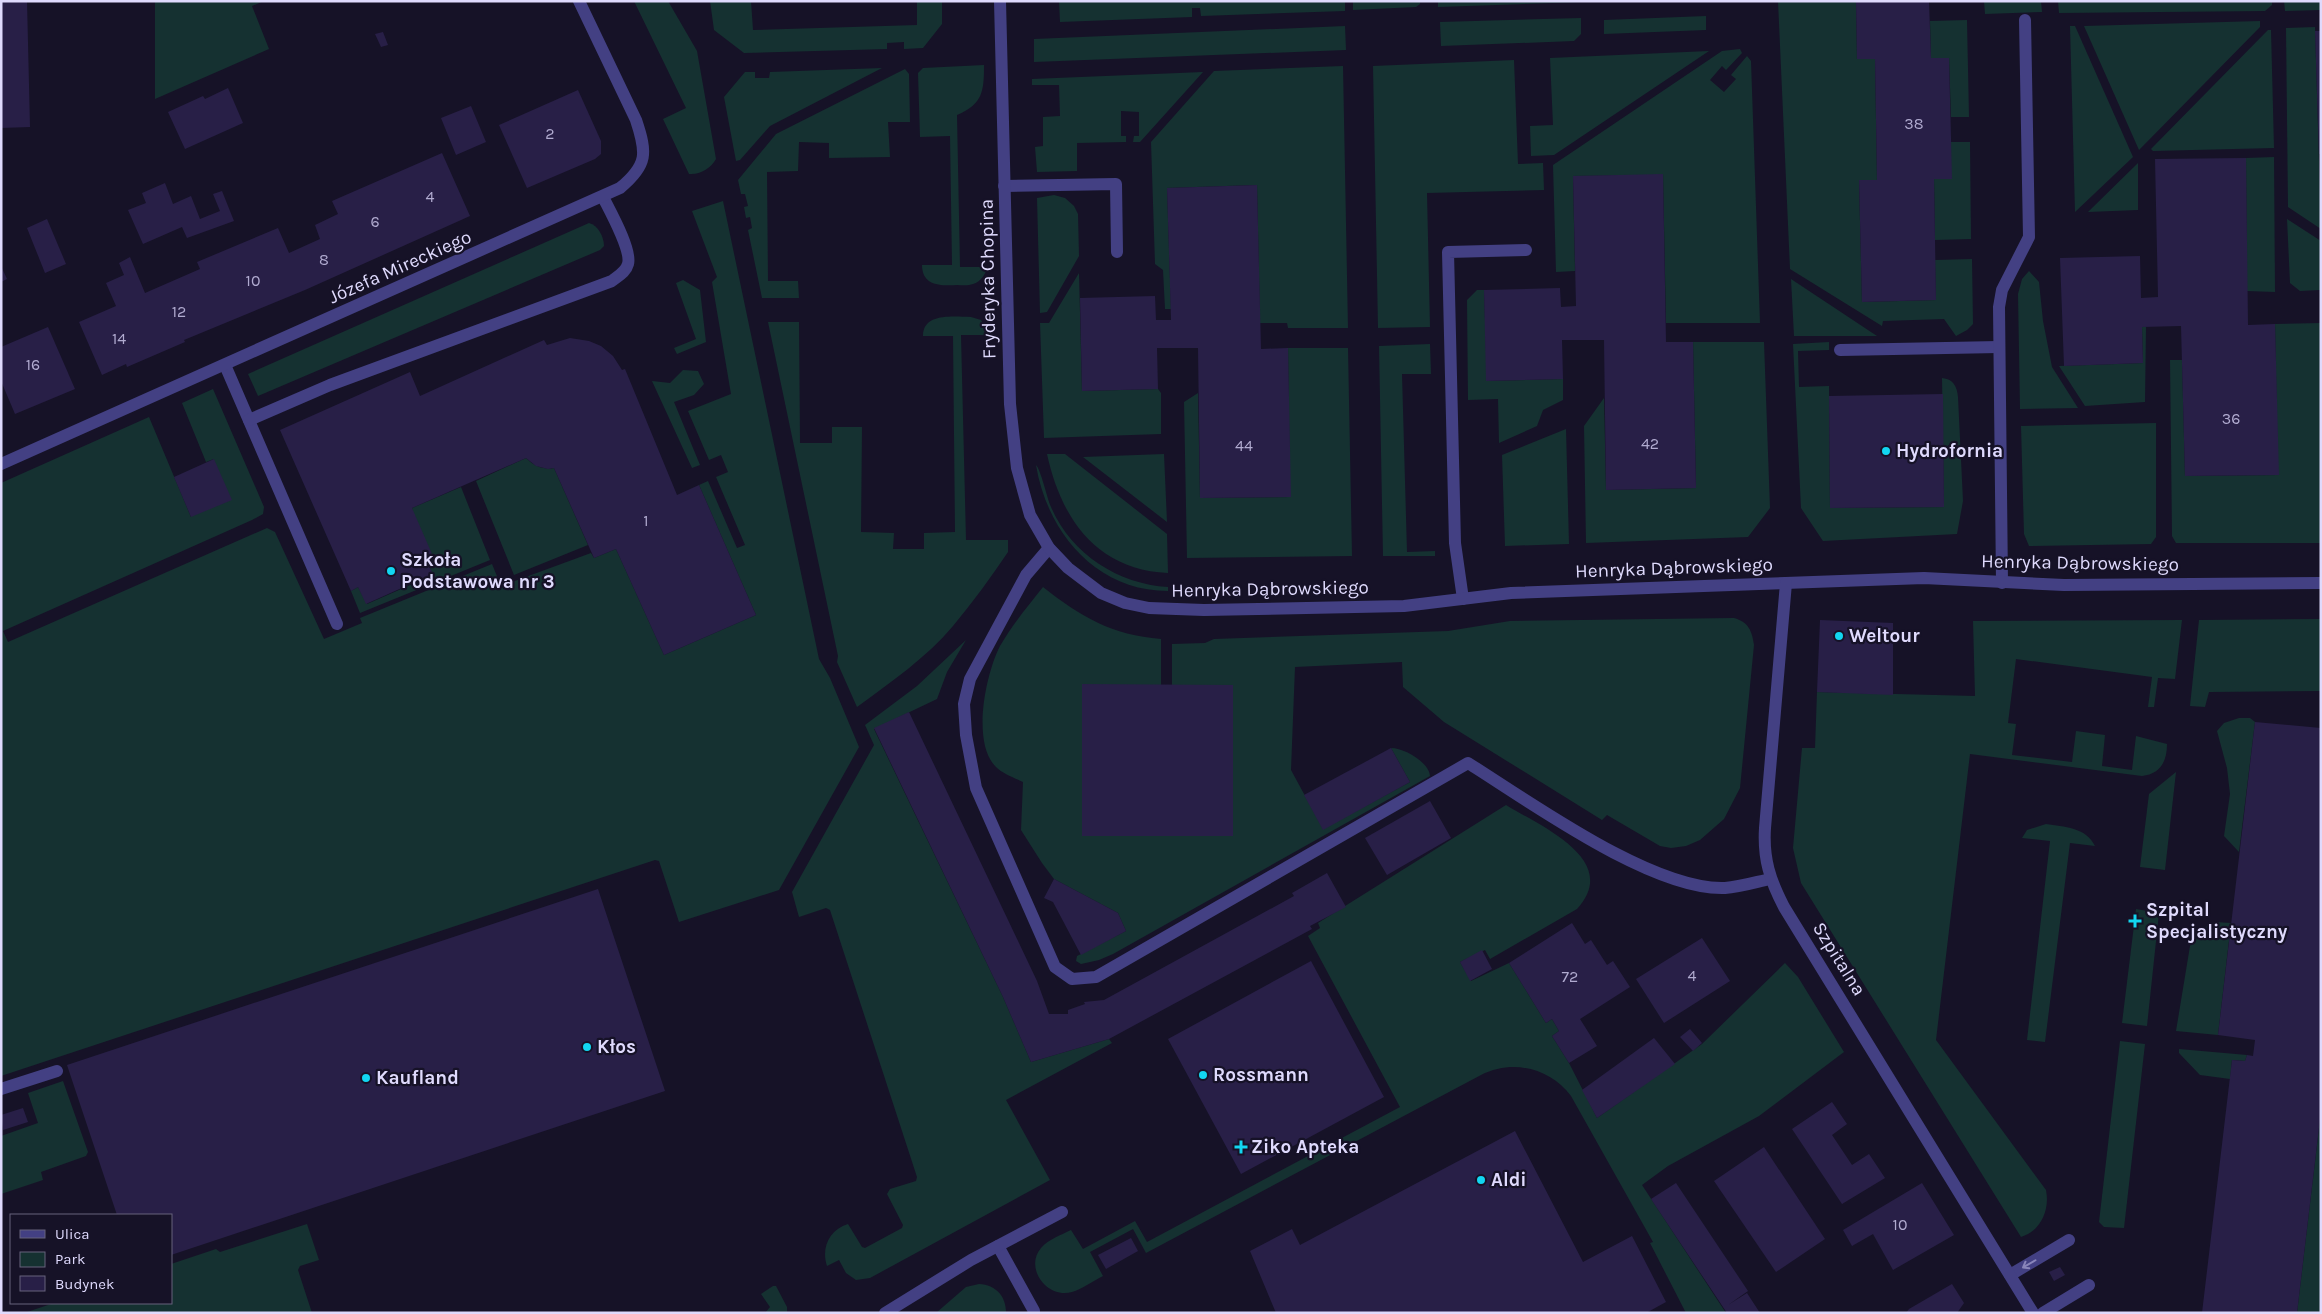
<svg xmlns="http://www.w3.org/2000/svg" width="2322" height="1314" font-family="Karla,sans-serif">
  <rect width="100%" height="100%" fill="#161227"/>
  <g fill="#153131">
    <polygon points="155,1 264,1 252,6 269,49 155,99"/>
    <path d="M634 1H668L697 51 716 159C711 168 700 175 689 174L663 119 686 108Z"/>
    <polygon points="710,1 751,1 753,30 917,25 917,1 942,1 942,24 923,48 904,49 904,42 887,43 887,49 744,53 714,30"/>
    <polygon points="1059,1 1345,1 1345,11 1201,16 1200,8 1192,8 1192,17 1060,22"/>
    <polygon points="1353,1 1420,1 1420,4 1416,7 1353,10"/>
    <polygon points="1438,1 1581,1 1581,2 1438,7"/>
    <polygon points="1778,1 1856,1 1857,59 1875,59 1877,180 1859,181 1862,302 1936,300 1935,260 1972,259 1973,324 1967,330 1956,336 1944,319 1883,321 1882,326 1790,269"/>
    <polygon points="1984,1 2041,1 2042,12 1985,14"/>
    <polygon points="2058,1 2272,1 2272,5 2265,11 2059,13"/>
    <polygon points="2284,1 2321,1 2321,10 2285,11"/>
    <polygon points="1706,16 1706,30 1604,34 1604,20"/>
    <polygon points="1581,18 1581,34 1574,41 1441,46 1440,22"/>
    <polygon points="1967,20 1969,117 1951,117 1949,58 1931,58 1930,21"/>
    <polygon points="2260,21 2260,27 2139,150 2084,26"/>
    <polygon points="1345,26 1346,50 1034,62 1034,39"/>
    <polygon points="2070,26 2075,26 2133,157 2075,212"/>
    <polygon points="2315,27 2321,229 2288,207 2286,28"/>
    <polygon points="2268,30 2271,30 2274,148 2153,151 2151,149"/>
    <polygon points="1740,49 1742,53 1726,70 1722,66 1710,80 1724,92 1736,79 1731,75 1747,56 1751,61 1760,323 1666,323 1663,175 1573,176 1575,271 1556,272 1553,165 1722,51"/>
    <polygon points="1709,51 1554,155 1531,156 1530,126 1553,125 1550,58"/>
    <polygon points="1514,60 1518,164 1543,163 1544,190 1427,193 1430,327 1378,328 1373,66"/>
    <path d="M984 65C984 91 983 104 957 115L960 267H988C985 274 981 282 973 284 968 286 962 285 957 285 941 286 922 286 922 265H952L950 136 920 137 918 73 923 68Z"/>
    <polygon points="1343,66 1348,328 1288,328 1287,323 1260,323 1257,185 1167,188 1171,309 1165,309 1163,270 1155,264 1151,142 1214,71"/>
    <polygon points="882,68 770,126 740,160 736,161 724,97 745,72 755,72 755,78 769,78 770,72"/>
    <polygon points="905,69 909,74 910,122 888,122 890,157 829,158 829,143 799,142 798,171 767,172 768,281 798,281 799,298 762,298 748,230 752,228 750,217 746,218 744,207 748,206 745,194 741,194 738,180 776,134"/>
    <polygon points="1203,72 1140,142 1133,142 1134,136 1139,136 1139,112 1121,111 1121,136 1126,136 1126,142 1077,143 1077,171 1037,172 1035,147 1043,146 1043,117 1060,116 1059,85 1032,85 1032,79"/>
    <polygon points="1951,142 1970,142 1971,239 1935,240 1934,179"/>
    <polygon points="2274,157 2275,292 2247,291 2246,158"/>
    <polygon points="2138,163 2138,210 2088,212"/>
    <polygon points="1054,195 1065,198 1074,206 1078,214 1079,256 1047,312 1040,313 1037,198"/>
    <polygon points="723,201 819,659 830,678 859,747 779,890 679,922 659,861 655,860 1,1076 1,483 149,417 191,517 214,459 206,462 182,403 213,389 264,507 263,514 252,520 3,631 8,642 267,528 275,532 324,639 362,623 360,618 492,564 501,586 591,553 594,558 616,549 664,655 756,615 699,485 708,481 737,548 745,545 716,477 728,472 721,455 709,460 688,411 731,394 712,282 717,277 692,211"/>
    <polygon points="2287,219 2321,241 2321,305 2320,290 2300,291 2290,283"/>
    <path d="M589 223C598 225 604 237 604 246L600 250 258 396 248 374Z"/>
    <polygon points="2029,271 2039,282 2043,321 2052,367 2078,408 2020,409 2018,294 2022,279"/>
    <polygon points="1079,273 1082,391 1158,389 1161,393 1161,434 1044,438 1040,323 1049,323"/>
    <polygon points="1791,279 1877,336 1794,336"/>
    <polygon points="683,280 700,290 706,342 677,354 674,348 696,339 676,283"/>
    <polygon points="1477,290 1484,290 1487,381 1563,379 1563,400 1543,410 1537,426 1499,443 1498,399 1468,400 1467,300"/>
    <path d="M971 317 981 320 989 335H961L966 540H1008V552C991 577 973 602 953 626 926 658 891 682 857 707L837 662 838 656 768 322H799L800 443H832V427H862L861 532 894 533 893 549H924V533L955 532 953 336H923C923 312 955 317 971 317Z"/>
    <polygon points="2321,323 2320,543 2176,543 2172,536 2170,360 2182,360 2185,476 2278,475 2275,324"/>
    <polygon points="2142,327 2146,327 2145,402 2085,406 2059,366 2143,363"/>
    <polygon points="1693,342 1764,342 1770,508 1748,537 1586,543 1584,426 1604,398 1606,490 1696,488"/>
    <path d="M1829 342V350L1798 351 1799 387 1829 386 1830 508 1944 507 1942 378C1953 379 1957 386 1958 397L1963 501 1957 534 1823 541 1801 508 1793 344Z"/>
    <polygon points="1430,344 1431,374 1402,374 1407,552 1435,551 1435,556 1383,556 1379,346"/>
    <polygon points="1288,348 1348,348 1352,556 1187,558 1184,402 1198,393 1200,498 1290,497"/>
    <polygon points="683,370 698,371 704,384 694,395 674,402 700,465 692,468 652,381 670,383"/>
    <polygon points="2156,423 2156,537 2151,544 2029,546 2024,534 2021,426"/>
    <polygon points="1566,429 1569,544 1505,546 1502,455"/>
    <path d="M1047 454H1065L1167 534 1168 573C1097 570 1061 519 1047 454Z"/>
    <polygon points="1164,454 1167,522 1083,457"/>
    <path d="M526 458C534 466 543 470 554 468L588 545 514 575 476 481Z"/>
    <path d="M1036 465C1041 470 1047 498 1051 507 1071 554 1118 584 1168 587V591C1096 591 1047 532 1036 465Z"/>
    <polygon points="461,487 490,560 360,613 351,591 358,587 367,604 433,575 425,558 412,508"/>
    <path d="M1043 587C1081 617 1112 635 1161 639V685H1082V836L1172 685V644L1205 643 1214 639 1448 631 1510 621 1734 618C1748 622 1752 630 1754 645L1740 788 1724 819 1700 840 1686 846 1671 848 1660 846 1607 815 1602 820 1444 722 1403 687 1402 662 1295 667 1291 770 1323 829 1410 782 1391 748C1404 748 1429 762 1430 776L1113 954 1099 960 1081 964 1076 961 1077 956 1126 931 1118 913 1054 879 1042 863 1021 830 1023 782C1015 778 1003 774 996 767 971 743 986 673 1000 646 1012 625 1028 606 1043 587Z"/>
    <polygon points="2321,619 2321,691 2209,692 2205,707 2190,706 2199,620"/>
    <path d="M2182 620 2175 679 2158 678 2154 707H2148L2152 677 2016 659 2008 723 2016 724 2012 755 2072 762 2076 731 2105 735 2102 766 2132 770 2136 736 2167 744C2167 762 2160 774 2142 776L1970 754 1936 1040 2046 1190C2050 1210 2041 1231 2021 1237L1801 883 1793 848 1802 748H1815L1817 692 1975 696 1973 621Z"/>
    <path d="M966 640 947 672 937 699 874 729 1003 997 1031 1062 1109 1039 1112 1043 1006 1100 1050 1180 870 1278 856 1280 846 1273 839 1260 827 1266C821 1248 829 1230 848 1224L862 1247 865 1248 902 1228 903 1225 887 1194 890 1189 916 1181 917 1177 830 910 826 908 799 917 792 892 874 745 865 725 917 686Z"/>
    <polygon points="2239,718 2250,718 2255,722 2239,852 2224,836 2230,794 2227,768 2217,731 2224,723"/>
    <polygon points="2176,772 2165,870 2140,867 2149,794"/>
    <path d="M1506 805C1540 826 1622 860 1577 909L1490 959 1485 950 1460 962 1471 981 1509 963 1546 1023 1552 1019 1559 1031 1552 1036 1569 1063 1597 1118 1702 1044 1785 963 1798 977 1844 1052 1759 1116 1668 1166 1642 1185 1726 1313H1686L1650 1243 1653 1242 1571 1096C1550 1068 1513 1059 1481 1075L1146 1253 1133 1229 1090 1252 1103 1276C1093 1281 1082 1289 1072 1292 1047 1299 1024 1268 1041 1248 1049 1239 1061 1235 1071 1230L1083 1249 1135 1221 1147 1242 1400 1107 1308 936 1320 928 1318 923Z"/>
    <path d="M2046 824C2064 827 2086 827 2095 846L2070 843 2045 1042 2027 1040 2050 841 2022 838 2027 830Z"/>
    <polygon points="2136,909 2159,913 2147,1026 2122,1023"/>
    <polygon points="2215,922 2231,923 2218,1035 2176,1031 2192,934"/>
    <polygon points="2120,1041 2145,1044 2124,1228 2104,1227 2099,1222"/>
    <polygon points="2179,1049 2247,1055 2245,1061 2232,1060 2230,1079 2200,1075 2179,1053"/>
    <polygon points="63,1081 88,1152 86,1156 41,1172 43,1180 1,1194 1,1136 38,1123 28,1093"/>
    <polygon points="2321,1111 2321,1313 2297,1313"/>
    <polygon points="307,1224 319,1260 300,1266 298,1270 312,1313 24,1313 54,1303 171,1303 171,1264 216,1249 220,1252"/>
    <path d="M979 1284C996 1285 1006 1296 1006 1313H936L966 1287Z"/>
    <polygon points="773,1286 776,1286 787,1307 787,1313 765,1313 770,1307 761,1294"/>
  </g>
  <g fill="#281f47">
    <polygon points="1,1 27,1 30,127 1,128"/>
    <polygon points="1856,1 1929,1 1931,58 1949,58 1952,179 1934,179 1936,300 1862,302 1859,180 1877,180 1875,59 1857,59"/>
    <polygon points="2315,31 2321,31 2321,154 2319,154"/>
    <polygon points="383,32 388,45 381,47 375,34"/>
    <polygon points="228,88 243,123 185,149 168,112 203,96 205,99"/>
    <polygon points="578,90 601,141 601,154 595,159 527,188 499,125"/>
    <polygon points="471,106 486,142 456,155 441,118"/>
    <polygon points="442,153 470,216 305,290 184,340 185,342 127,367 126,364 102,375 79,322 116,306 106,283 124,275 119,263 130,257 145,293 200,269 197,262 278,228 289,253 320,239 315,225 338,214 332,201"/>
    <polygon points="2246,158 2248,325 2275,324 2279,475 2185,476 2181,326 2142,327 2143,363 2064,366 2060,258 2140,256 2141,298 2158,297 2155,159"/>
    <polygon points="1663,174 1666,342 1693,342 1696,488 1606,490 1604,340 1562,340 1563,379 1486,381 1484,290 1560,288 1561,307 1576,306 1573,176"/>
    <polygon points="165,183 173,204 191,196 200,219 220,211 213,194 222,191 234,221 187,238 182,227 143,244 128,210 146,203 142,193"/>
    <polygon points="1257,185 1261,349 1288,348 1291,497 1200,498 1198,348 1157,348 1158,389 1082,391 1080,298 1155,296 1156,320 1171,320 1167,188"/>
    <polygon points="47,219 66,264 45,273 27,228"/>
    <polygon points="1,266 7,279 1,282"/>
    <polygon points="48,327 75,389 15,414 1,381 1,347"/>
    <polygon points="570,338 589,341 601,346 613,356 622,370 625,369 677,495 699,485 756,615 664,655 616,549 594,558 554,468 548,469 536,466 526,458 412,508 432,554 425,558 433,574 366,604 358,587 351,591 280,430 410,372 420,396 544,340 547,345"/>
    <polygon points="1943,394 1944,507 1830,508 1829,396"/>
    <polygon points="214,459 232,500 191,517 174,477"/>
    <polygon points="1820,620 1893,623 1893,695 1817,692"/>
    <polygon points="1082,684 1233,685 1233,836 1082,836"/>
    <polygon points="909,712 1037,981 1049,1014 1068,1014 1068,1010 1085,1004 1084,1002 1104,1000 1294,896 1292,893 1327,873 1346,907 1310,926 1312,929 1109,1039 1031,1062 1003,997 874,728"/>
    <polygon points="2255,722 2321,728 2321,1111 2297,1313 2202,1313 2232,1060 2245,1061 2247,1055 2253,1056 2255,1040 2218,1035"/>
    <polygon points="1391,748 1410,782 1323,830 1304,795"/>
    <polygon points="1430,801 1451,838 1387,875 1365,838"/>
    <polygon points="1054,879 1118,913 1126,931 1081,955 1053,902 1044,898"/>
    <polygon points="598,889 665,1091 171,1255 171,1215 117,1215 67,1065"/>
    <polygon points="1572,923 1585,944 1591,940 1607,965 1613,961 1630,987 1580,1019 1597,1046 1569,1063 1552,1036 1559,1031 1552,1019 1546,1023 1509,963"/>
    <polygon points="1702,938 1730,981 1664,1023 1636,979"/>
    <polygon points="1482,950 1492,969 1470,981 1460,962"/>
    <polygon points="1311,961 1384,1097 1241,1174 1168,1039"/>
    <polygon points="1690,1029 1702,1043 1693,1051 1680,1037"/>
    <polygon points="1654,1038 1675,1064 1597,1118 1582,1090"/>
    <polygon points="1832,1102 1847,1124 1832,1135 1852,1165 1869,1154 1885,1178 1842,1204 1792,1129"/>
    <polygon points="23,1108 28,1122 3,1130 1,1115"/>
    <polygon points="1515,1131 1583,1262 1632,1236 1666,1302 1646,1313 1276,1313 1250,1251 1292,1229 1300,1245"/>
    <polygon points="1764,1147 1825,1239 1776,1272 1714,1181"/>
    <polygon points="1676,1183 1748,1291 1728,1305 1747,1293 1760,1313 1727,1313 1651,1199"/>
    <polygon points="1922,1183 1954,1235 1893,1270 1873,1234 1852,1246 1843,1230"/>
    <polygon points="1131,1238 1138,1251 1106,1269 1098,1255"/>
    <polygon points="2060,1267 2065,1275 2054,1281 2049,1272"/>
    <polygon points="1952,1284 1964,1303 1957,1313 1906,1313 1909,1309"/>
  </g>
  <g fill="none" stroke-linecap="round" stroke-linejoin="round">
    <g stroke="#434083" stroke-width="12">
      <polyline points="1004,186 1116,184 1117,252"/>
      <polyline points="1840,350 1999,347"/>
      <polyline points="225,365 337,624"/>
      <path d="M249 420 330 385 612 281C618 276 626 272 628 264 632 250 610 211 603 197"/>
      <path d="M1049 548 1026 575 970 679 964 704 966 735 976 788 1055 967 1072 979 1096 977 1468 763C1530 802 1653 891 1725 888 1740 887 1756 882 1770 879"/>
      <polyline points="2002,583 1999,307 2002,290 2029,237 2025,20"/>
      <polyline points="1463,599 1455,543 1448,252 1526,250"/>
      <polyline points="1,1089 57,1071"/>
      <polyline points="998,1246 1034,1311"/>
      <polyline points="2010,1275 2069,1240"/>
      <polyline points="885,1313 971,1260 1062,1212"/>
      <polyline points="2043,1313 2089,1285"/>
    </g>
    <g stroke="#434083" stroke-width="12">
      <polyline points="1000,1 1010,404 1017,468 1030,515 1049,548 1068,568 1101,593 1125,603 1149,608 1204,610 1404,606 1511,593 1924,578 2064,585 2321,583"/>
      <path d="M1 464 620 188C648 165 647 153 636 120L579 1"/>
      <path d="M1786 583 1765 828C1763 859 1770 880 1784 907L2033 1313"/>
    </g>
  </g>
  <defs><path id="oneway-shaft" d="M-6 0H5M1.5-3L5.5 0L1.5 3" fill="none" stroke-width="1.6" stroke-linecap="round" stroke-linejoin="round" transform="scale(1.25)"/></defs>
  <use stroke="#8985ba" href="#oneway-shaft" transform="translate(2029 1264) rotate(150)"/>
  <g fill="#12d6f1" stroke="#161227" stroke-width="2">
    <circle cx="1886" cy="451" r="5"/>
    <circle cx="391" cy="571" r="5"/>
    <circle cx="1839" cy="636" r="5"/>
    <path d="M2132.5 913.5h5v5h5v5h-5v5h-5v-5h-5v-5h5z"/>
    <circle cx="587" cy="1047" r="5"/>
    <circle cx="1203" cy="1075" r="5"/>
    <circle cx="366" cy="1078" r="5"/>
    <path d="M1238.5 1139.5h5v5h5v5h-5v5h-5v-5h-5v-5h5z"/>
    <circle cx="1481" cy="1180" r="5"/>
  </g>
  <g text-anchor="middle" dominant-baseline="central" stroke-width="4.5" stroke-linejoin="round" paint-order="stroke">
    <g font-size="16" fill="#b1abd0">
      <text x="1914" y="123">38</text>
      <text x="550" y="133">2</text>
      <text x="430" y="196">4</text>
      <text x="375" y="221">6</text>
      <text x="324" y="259">8</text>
      <text x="253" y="280">10</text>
      <text x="179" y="311">12</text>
      <text x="119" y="338">14</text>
      <text x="33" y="364">16</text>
      <text x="2231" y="418">36</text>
      <text x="1650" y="443">42</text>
      <text x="1244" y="445">44</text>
      <text x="646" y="520">1</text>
      <text x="1692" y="975">4</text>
      <text x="1570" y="976">72</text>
      <text x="1900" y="1224">10</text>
    </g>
    <g font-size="19" fill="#dfdafd" stroke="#161227">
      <text transform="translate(400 267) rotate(-24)">Józefa Mireckiego</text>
      <text transform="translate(988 279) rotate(-91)">Fryderyka Chopina</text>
      <text transform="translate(2080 563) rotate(1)">Henryka Dąbrowskiego</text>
      <text transform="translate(1674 568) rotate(-2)">Henryka Dąbrowskiego</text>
      <text transform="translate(1270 589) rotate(-1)">Henryka Dąbrowskiego</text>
      <text transform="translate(1839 959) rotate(58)">Szpitalna</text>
    </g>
    <g font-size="19" font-weight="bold" fill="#dfdafd" stroke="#161227" text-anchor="start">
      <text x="1896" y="451">Hydrofornia</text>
      <text x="401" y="560">Szkoła<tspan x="401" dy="22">Podstawowa nr 3</tspan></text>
      <text x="1849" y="636">Weltour</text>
      <text x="2146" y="910">Szpital<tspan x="2146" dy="22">Specjalistyczny</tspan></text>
      <text x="597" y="1047">Kłos</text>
      <text x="1213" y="1075">Rossmann</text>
      <text x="376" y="1078">Kaufland</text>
      <text x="1251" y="1147">Ziko Apteka</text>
      <text x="1491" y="1180">Aldi</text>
    </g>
  </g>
  <rect width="2322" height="1314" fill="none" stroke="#dfdafd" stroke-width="5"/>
  <rect x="10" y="1214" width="162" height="90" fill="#161227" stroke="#66627d"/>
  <rect x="20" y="1230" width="25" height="8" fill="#434083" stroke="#66627d"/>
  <text x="55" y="1239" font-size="15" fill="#dfdafd">Ulica</text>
  <rect x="20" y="1252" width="25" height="15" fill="#153131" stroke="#66627d"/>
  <text x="55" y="1264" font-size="15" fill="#dfdafd">Park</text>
  <rect x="20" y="1276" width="25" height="15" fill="#281f47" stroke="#66627d"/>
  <text x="55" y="1289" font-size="15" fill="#dfdafd">Budynek</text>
</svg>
